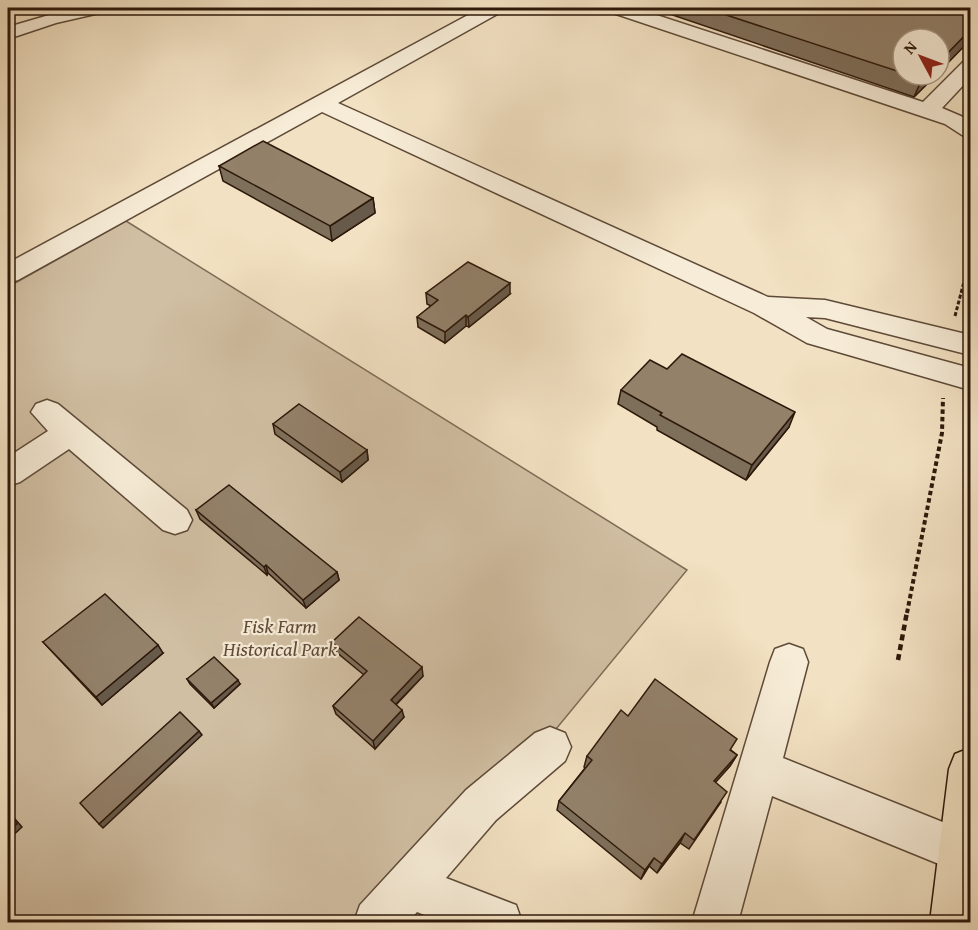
<svg xmlns="http://www.w3.org/2000/svg" width="978" height="930" font-family="'Gentium Book Plus',serif">
  <rect width="100%" height="100%" fill="#f2e1c2"/>
  <filter id="stains"><feTurbulence type="fractalNoise" baseFrequency=".00333" numOctaves="4"/><feColorMatrix values="0 0 0 0 .2 0 0 0 0 .09 0 0 0 0 .02 0 0 0 .5 -.17"/></filter>
  <radialGradient id="worn" r=".72"><stop offset=".6" stop-color="#630" stop-opacity="0"/><stop offset="1" stop-color="#630" stop-opacity=".3"/></radialGradient>
  <polygon fill="#d1bfa3" stroke="#7f6c56" stroke-width="1.5" points="126,221 687,570 397,922 8,922 8,287"/>
  <g fill="none" stroke-linecap="round" stroke-linejoin="round">
    <g stroke="#5e4a38" stroke-width="3">
      <g id="minor">
        <polygon points="73,8 107,8 104,12 56,23 8,39 8,27"/>
        <polygon points="481,8 504,8 501,12 338,103 768,297 825,300 970,335 970,355 825,318 806,317 827,329 970,368 970,390 807,343 754,313 322,112 18,280 8,283 8,263"/>
        <polygon points="607,8 635,8 923,102 963,62 970,60 970,78 942,108 970,120 970,137 962,135 945,124 610,12"/>
        <polygon points="47,400 58,404 187,510 192,520 187,530 175,534 163,530 69,449 20,482 8,486 8,457 48,431 31,412 36,404"/>
        <polygon points="789,644 803,649 808,662 783,758 970,833 970,869 961,873 772,796 738,922 692,922 770,662 775,649"/>
        <polygon points="550,727 565,733 571,747 565,761 496,820 446,878 516,905 522,922 442,922 417,912 408,922 354,922 360,905 466,790 535,733"/>
      </g>
    </g>
    <g stroke="#2d180a" stroke-width="3">
      <polygon id="highway" points="970,748 970,922 930,922 949,769 955,754"/>
    </g>
    <polyline stroke="#2d180a" stroke-width="3" stroke-dasharray="4 2" stroke-linecap="butt" points="955,316 970,259"/>
    <polyline stroke="#2d180a" stroke-width="4" stroke-dasharray="4.5 3" stroke-linecap="butt" points="907,613 942,433 943,398"/>
    <polyline stroke="#2d180a" stroke-width="4.5" stroke-dasharray="6 4" stroke-linecap="butt" points="898,660 907,612"/>
    <use href="#minor" fill="#f7ecd7" fill-rule="evenodd"/>
    <use href="#highway" fill="#f2e1c2" fill-rule="evenodd"/>
  </g>
  <g fill="#7e6f5b" stroke="#2d180a" stroke-width="1.5">
    <polygon points="652,8 970,8 970,40 939,72 903,39 903,75 936,75 914,97"/>
    <polygon points="219,166 373,198 375,213 332,241 223,181"/>
    <polygon points="426,293 510,294 469,327 466,326 445,343 418,327 417,317 431,306 427,304"/>
    <polygon points="667,369 789,427 746,480 657,430 657,427 618,404 621,390"/>
    <polygon points="273,424 367,450 368,460 342,482 275,434"/>
    <polygon points="196,510 337,572 339,580 306,608 268,573 267,575 200,519"/>
    <polygon points="43,642 163,653 102,705"/>
    <polygon points="332,642 423,676 396,705 404,717 375,749 336,714 333,706 364,675 335,651"/>
    <polygon points="187,679 240,684 214,708 190,684"/>
    <polygon points="731,750 737,755 730,766 715,782 721,802 689,849 680,843 657,873 649,866 641,879 557,810 559,801 585,768 584,767 587,756"/>
  </g>
  <g fill="#675a4a" stroke="#2d180a" stroke-width="1.5">
    <polygon points="8,8 29,8 8,16"/>
    <polygon points="970,30 970,40 939,72 939,62"/>
    <polygon points="925,75 936,75 914,97 922,79"/>
    <polygon points="373,198 375,213 332,241 330,226"/>
    <polygon points="510,283 510,294 469,327 468,317"/>
    <polygon points="466,315 466,326 445,343 445,332"/>
    <polygon points="795,412 789,427 746,480 752,465"/>
    <polygon points="367,450 368,460 342,482 340,472"/>
    <polygon points="266,565 268,573 267,575 264,567"/>
    <polygon points="337,572 339,580 306,608 303,600"/>
    <polygon points="158,645 163,653 102,705 96,697"/>
    <polygon points="422,667 423,676 392,708 391,700"/>
    <polygon points="238,680 240,684 214,708 211,703"/>
    <polygon points="402,710 404,717 375,749 373,741"/>
    <polygon points="199,731 202,735 103,828 99,824"/>
    <polygon points="737,755 730,766 708,791 714,781"/>
    <polygon points="8,811 22,827 8,840"/>
    <polygon points="685,833 680,843 657,873 662,864"/>
    <polygon points="654,858 649,866 641,879 645,870"/>
  </g>
  <g fill="#93816a" stroke="#2d180a" stroke-width="1.5">
    <polygon points="705,8 970,8 970,30 939,62 939,39 903,39 903,73"/>
    <polygon points="910,75 925,75 922,79"/>
    <polygon points="263,141 373,198 330,226 219,166"/>
    <polygon points="468,262 510,283 468,317 466,315 445,332 417,317 438,300 426,293"/>
    <polygon points="682,354 795,412 752,465 660,415 662,413 621,390 650,360 667,369"/>
    <polygon points="299,404 367,450 340,472 273,424"/>
    <polygon points="229,485 337,572 303,600 266,565 264,567 196,510"/>
    <polygon points="105,594 158,645 96,697 43,642"/>
    <polygon points="359,617 422,667 391,700 402,710 373,741 333,706 367,671 332,642"/>
    <polygon points="214,657 238,680 211,703 187,679"/>
    <polygon points="655,679 737,739 730,750 737,755 714,781 727,792 694,840 685,833 662,864 654,858 645,870 559,801 592,760 587,756 621,710 628,716"/>
    <polygon points="180,712 199,731 99,824 80,803"/>
    <polygon points="8,813 17,824 8,832"/>
  </g>
  <g text-anchor="middle" dominant-baseline="central" stroke-width="4.5" stroke-linejoin="round" paint-order="stroke">
    <g font-size="20" font-style="italic" fill="#5e4a38" stroke="#f7ecd7">
      <text x="280" y="625">Fisk Farm<tspan x="280" dy="23">Historical Park</tspan></text>
    </g>
  </g>
  <rect width="978" height="930" fill="none" stroke="#f2e1c2" stroke-width="30"/>
  <rect x="9" y="9" width="960" height="912" fill="none" stroke="#2d180a" stroke-width="3"/>
  <rect x="15" y="15" width="948" height="900" fill="none" stroke="#2d180a" stroke-width="1.5"/>
  <g transform="translate(921 57) rotate(311)"><circle r="28" fill="#f7ecd7" stroke="#a69785" stroke-width="1.5"/>
  <path d="M0-4.5L10 22L0 15L-10 22Z" fill="#8f2418"/>
  <text y="-9" font-size="16" font-weight="bold" text-anchor="middle" fill="#2d180a">N</text>
  </g>
  <rect width="100%" height="100%" filter="url(#stains)"/>
  <rect width="100%" height="100%" fill="url(#worn)"/>
</svg>
